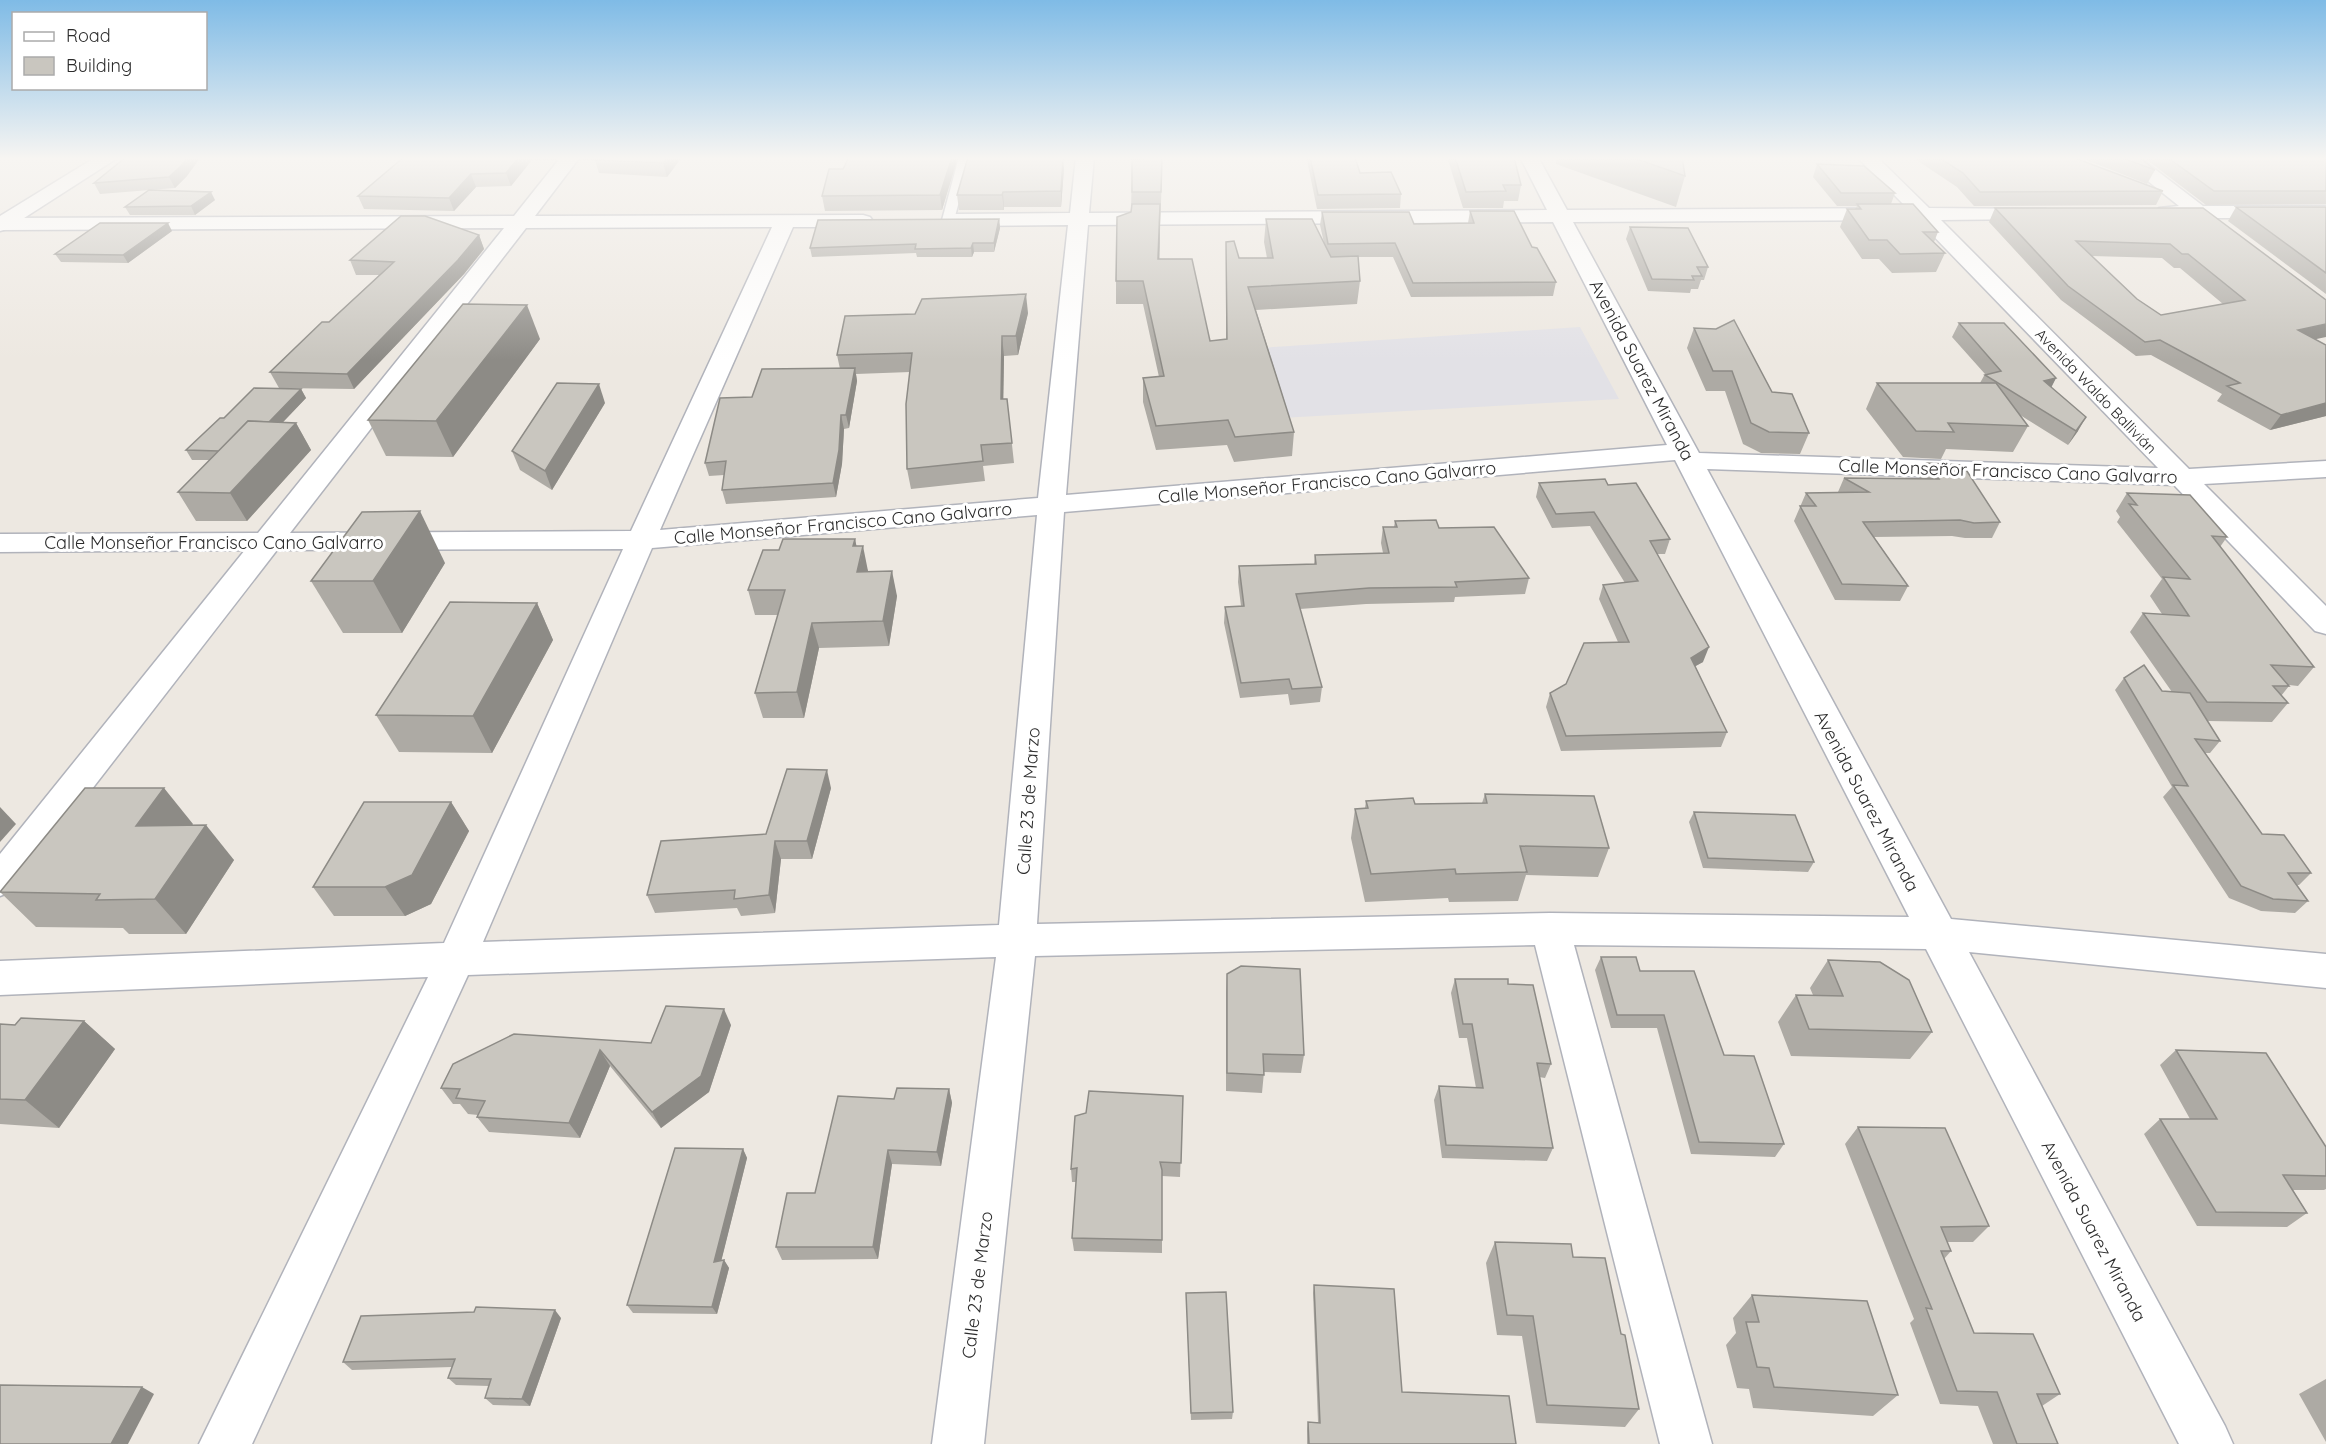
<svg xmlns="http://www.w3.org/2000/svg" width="2326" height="1444" font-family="Quicksand,sans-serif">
  <rect width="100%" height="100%" fill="#ede8e1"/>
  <polygon fill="#e2e1e6" points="1580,327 1619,399 1281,418 1259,348"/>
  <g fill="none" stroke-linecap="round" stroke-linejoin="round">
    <g stroke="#b1b3bb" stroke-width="3">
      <polygon id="service" points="959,157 971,157 954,220 948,224 942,220"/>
    </g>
    <g stroke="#b1b3bb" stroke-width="3">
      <g id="minor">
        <path d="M561 157H580L535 216 863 215 870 217 873 221 870 225 863 227H793L660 530 1038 498 1068 225 954 226 947 224 944 220 947 216 954 214 1070 213 1076 157H1094L1089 213 1547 210 1520 157H1538L1567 210 1907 208 1857 157H1877L1929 208 2046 209 2049 213 2046 217 2039 219 1941 220 2189 469 2326 461V477L2204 484 2326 606V634L2315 631 2174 485 1707 469 1951 919 2326 954V988L1969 952 2225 1426 2233 1444H2179L1926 949 1574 945 1712 1444H1660L1535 945 1035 956 984 1444H932L996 957 468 975 252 1444H199L428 977 0 995V961L444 943 623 549 277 550 13 891 0 896V854L245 550 0 552V534L258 533 504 228 0 230V218L514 216ZM1918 220 2158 468 1699 453 1573 222ZM1553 222 1667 445 1066 495 1088 225ZM772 227 631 531 290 533 526 228ZM1675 460 1909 917 1550 913 1037 924 1064 512ZM1037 515 999 925 483 942 652 548Z"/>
        <polygon points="2118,157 2139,157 2203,206 2326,206 2326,218 2213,218 2204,222 2194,218 2159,216 2156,212 2159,208 2179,206"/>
      </g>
    </g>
    <g stroke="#b1b3bb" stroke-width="3">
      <polygon id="secondary" points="96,157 119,157 7,229 0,231 0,216"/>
    </g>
    <use href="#service" fill="#fff" fill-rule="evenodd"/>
    <use href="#minor" fill="#fff" fill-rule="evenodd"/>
    <use href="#secondary" fill="#fff" fill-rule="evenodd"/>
  </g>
  <g fill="#adaaa4" fill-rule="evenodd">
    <polygon points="404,157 558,157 556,160 532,160 511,186 476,187 454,211 364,209 358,196"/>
    <polygon points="580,157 682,157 667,177 599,173 595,160 581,160"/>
    <polygon points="958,157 942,210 825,211 822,196 843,169"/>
    <polygon points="1307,157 1355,157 1360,173 1401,194 1400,208 1317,209 1307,160"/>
    <polygon points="1447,157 1514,157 1521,185 1518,201 1504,201 1503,208 1463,208"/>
    <polygon points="1557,157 1682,157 1685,176 1676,207 1556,164"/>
    <polygon points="1912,157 2072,157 2163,191 2156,205 1974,206 1957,187"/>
    <polygon points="2079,157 2139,157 2155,170 2147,184"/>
    <polygon points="2143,157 2326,157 2326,204 2206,205"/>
    <polygon points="1132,159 1162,175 1159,259 1210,341 1226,339 1226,242 1239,258 1267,258 1264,242 1266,219 1324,243 1320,225 1322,212 1414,224 1468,223 1470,211 1532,247 1556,282 1553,296 1411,297 1393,257 1358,257 1360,281 1357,304 1256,310 1294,432 1292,456 1234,462 1227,445 1156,450 1143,402 1143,378 1159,377 1143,304 1116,304 1116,281 1131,212"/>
    <polygon points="1817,164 1895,193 1891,204 1938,232 1934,242 1945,253 1936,272 1892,273 1879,259 1862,259 1840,227 1847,209 1855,209 1857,206 1837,206 1813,177"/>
    <polygon points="1064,169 1061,207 1004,207 1004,210 959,210 957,195"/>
    <polygon points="187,176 175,188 100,194 94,183"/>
    <polygon points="215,200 195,215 130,215 125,207"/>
    <polygon points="2236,207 2326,207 2326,294 2228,221"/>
    <path d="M1995 208H2203L2315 339 2326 416 2270 430 2217 401 2222 394 2151 355 2136 356 2061 300 1989 222ZM2092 256 2162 258 2174 268H2180L2223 304 2161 315 2137 299Z"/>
    <polygon points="999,219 1000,228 994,252 974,252 972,257 917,257 916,253 812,257 810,248"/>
    <polygon points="1630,227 1708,267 1704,280 1701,280 1698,289 1691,289 1690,293 1648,291 1626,239"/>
    <polygon points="172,231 128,263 61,262 55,254"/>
    <polygon points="479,235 484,249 464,274 354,389 279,388 270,372 329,322 379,275 356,275 350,260"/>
    <polygon points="1028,313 1018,355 1004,356 1003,399 1007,399 1014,463 983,466 985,481 911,489 907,469 910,372 856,374 857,381 849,428 844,429 842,464 836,497 726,504 722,490 724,475 709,476 705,463 752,397 840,369 837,355"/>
    <polygon points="1959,323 2056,378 2051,387 2078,431 2068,445 2020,415 2028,426 2013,452 1946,449 1941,459 1903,457 1866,409 1877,383 1980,383 1985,374 1952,337"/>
    <polygon points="1694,328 1772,392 1809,433 1800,454 1761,453 1743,444 1725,391 1706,391 1687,348"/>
    <polygon points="540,339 453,457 386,456 368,420"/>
    <polygon points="301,389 306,398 283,422 296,423 311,450 247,521 196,521 178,492 210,460 192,460 186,450 224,418"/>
    <polygon points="605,403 552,490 520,470 512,451"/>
    <polygon points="1927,463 2000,522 1992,538 1965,538 1952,536 1874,537 1908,586 1900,601 1835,600 1794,521 1806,493 1838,492 1844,478 1919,479"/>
    <polygon points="1539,483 1608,485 1670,539 1665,554 1657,554 1703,662 1695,666 1727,732 1721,747 1561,751 1546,707 1550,693 1566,684 1618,642 1599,599 1603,585 1625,583 1590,526 1552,528 1536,497"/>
    <polygon points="2127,493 2227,537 2220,547 2314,667 2298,686 2289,685 2289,686 2281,696 2288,703 2272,722 2207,721 2220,741 2210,753 2205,753 2262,834 2311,873 2299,885 2297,885 2308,901 2295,913 2261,911 2229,898 2163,797 2172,787 2115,690 2124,678 2162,691 2172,692 2130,632 2143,613 2162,614 2150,596 2162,579 2117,522 2120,517 2116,511"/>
    <polygon points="1395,521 1439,528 1529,578 1525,594 1455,597 1454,602 1366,604 1300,609 1322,687 1320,702 1290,705 1288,694 1240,698 1224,623 1225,607 1241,606 1238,582 1239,566 1314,564 1315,555 1383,553 1381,543 1383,527 1394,527"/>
    <polygon points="855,539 856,546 868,571 897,596 889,646 819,648 804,718 763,718 755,693 778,615 755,615 748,590 779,550"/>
    <polygon points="445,563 402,633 343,633 311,581"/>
    <polygon points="537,603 553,640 492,753 399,752 376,715"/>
    <polygon points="831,788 812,859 781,859 775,913 741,916 737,908 655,913 647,895 766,834"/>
    <polygon points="1485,794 1609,848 1598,877 1526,875 1518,901 1449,902 1448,898 1365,902 1351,838 1355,809 1365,808 1366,801 1415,804 1482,803"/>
    <polygon points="451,802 469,831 431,904 405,916 334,916 313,887"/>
    <polygon points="1694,812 1814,862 1808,872 1703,868 1689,822"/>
    <polygon points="193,824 192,825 234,860 186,934 129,934 123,928 36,927 0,892"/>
    <polygon points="1601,957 1724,1055 1784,1144 1775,1157 1691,1154 1657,1028 1611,1028 1595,970"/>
    <polygon points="1828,960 1932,1032 1910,1059 1791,1056 1778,1022 1796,995 1813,995 1810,988"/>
    <polygon points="1227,974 1304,1055 1301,1073 1264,1072 1262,1093 1226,1091 1226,993"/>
    <polygon points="1455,979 1508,984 1551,1064 1545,1078 1539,1077 1553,1148 1547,1161 1442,1158 1434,1100 1439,1086 1476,1088 1467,1038 1459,1038 1451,993"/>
    <polygon points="84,1021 115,1049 59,1128 0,1124 0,1024 15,1025"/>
    <polygon points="731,1025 709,1092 661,1128 610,1066 580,1138 489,1132 477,1117 478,1115 468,1114 460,1104 453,1104 441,1088 453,1064 651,1043"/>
    <polygon points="2176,1050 2326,1147 2326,1189 2324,1190 2293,1190 2307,1213 2287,1227 2197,1226 2144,1134 2160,1119 2190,1119 2160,1065"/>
    <polygon points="949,1089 952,1103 941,1166 892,1164 878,1259 782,1260 776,1247 815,1193"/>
    <polygon points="1183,1096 1180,1177 1162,1176 1162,1253 1074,1251 1072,1238 1076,1182 1072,1182 1071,1169"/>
    <polygon points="1858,1127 1989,1226 1973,1242 1947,1242 1951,1251 1944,1259 1974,1333 2060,1394 2042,1406 2058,1444 1993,1444 1978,1406 1940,1404 1910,1323 1914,1319 1845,1144"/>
    <polygon points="743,1149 747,1158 721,1261 724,1260 729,1268 717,1314 633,1313 627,1305"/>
    <polygon points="1495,1242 1573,1257 1621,1334 1639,1409 1625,1427 1536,1423 1522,1336 1497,1335 1486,1263"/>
    <polygon points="1314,1285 1402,1392 1516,1444 1307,1444 1307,1429 1308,1422 1318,1422 1313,1293"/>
    <polygon points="1186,1293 1233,1412 1232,1419 1191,1420"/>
    <polygon points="1752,1295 1898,1395 1873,1416 1753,1408 1749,1389 1737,1388 1726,1345 1736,1333 1733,1318"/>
    <polygon points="561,1318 530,1406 493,1405 485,1398 489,1386 456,1385 448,1378 452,1367 352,1370 343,1362"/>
    <polygon points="2326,1379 2326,1442 2299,1394"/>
  </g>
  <g fill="#8d8b86">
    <polygon points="188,157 201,157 187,176 175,188 169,177"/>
    <polygon points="519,157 531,157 532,160 511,186 506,173"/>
    <polygon points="668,157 682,157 667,177 663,163"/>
    <polygon points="952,157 958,157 942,210 940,195"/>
    <polygon points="1064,157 1064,169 1061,207 1061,191"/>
    <polygon points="471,174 476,187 454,211 449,198"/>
    <polygon points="211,192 215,200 195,215 191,206"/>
    <polygon points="1003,192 1004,207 1004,210 1002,195"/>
    <polygon points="1160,204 1160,226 1159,282 1158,259"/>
    <polygon points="999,219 1000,228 994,252 994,243"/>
    <polygon points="168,223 172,231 128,263 123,255"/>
    <polygon points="479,235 484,249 464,274 354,389 347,374"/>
    <polygon points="973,243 974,252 972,257 971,248"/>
    <polygon points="1026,294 1028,313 1018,355 1016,336"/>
    <polygon points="527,305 540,339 453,457 436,421"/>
    <polygon points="2326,324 2326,337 2288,345 2298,330"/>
    <polygon points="1002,336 1004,356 1003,419 1001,399"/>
    <polygon points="855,368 857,381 849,428 846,415"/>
    <polygon points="2056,378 2049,392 2044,381"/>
    <polygon points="599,384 605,403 552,490 545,471"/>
    <polygon points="301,389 306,398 245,462 239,452"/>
    <polygon points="2326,403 2326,416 2270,430 2281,415"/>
    <polygon points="841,415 844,429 842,464 836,497 833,483"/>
    <polygon points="2086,417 2078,431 2068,445 2076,431"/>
    <polygon points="296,423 311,450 247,521 230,493"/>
    <polygon points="420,511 445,563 402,633 373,581"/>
    <polygon points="855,539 860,562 863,546 868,571 863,597 853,546"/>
    <polygon points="892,571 897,596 889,646 883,621"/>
    <polygon points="537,603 553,640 492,753 473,716"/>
    <polygon points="812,623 819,648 804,718 797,692"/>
    <polygon points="1709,647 1703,662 1685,672 1691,658"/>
    <polygon points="827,770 831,788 812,859 807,841"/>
    <polygon points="164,788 193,824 167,861 136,826"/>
    <polygon points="451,802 469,831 431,904 405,916 385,887"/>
    <polygon points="0,807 16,824 0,842"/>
    <polygon points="206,825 234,860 186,934 155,899"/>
    <polygon points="775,841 781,859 775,913 769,895"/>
    <polygon points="724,1009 731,1025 709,1092 661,1128 652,1112"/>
    <polygon points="84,1021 115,1049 59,1128 25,1100"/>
    <polygon points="600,1050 610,1066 580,1138 569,1123"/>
    <polygon points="949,1089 952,1103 941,1166 937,1152"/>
    <polygon points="743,1149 747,1158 719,1270 714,1262"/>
    <polygon points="888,1150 892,1164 878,1259 873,1247"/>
    <polygon points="724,1260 729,1268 717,1314 712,1307"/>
    <polygon points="555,1310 561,1318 530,1406 522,1399"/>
    <polygon points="142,1387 154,1394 128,1444 111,1444"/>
  </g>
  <g fill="#c9c6bf" stroke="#8d8b86" stroke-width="1.5" fill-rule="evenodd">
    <polygon points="126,157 188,157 181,166 169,177 94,183"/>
    <polygon points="404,157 519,157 506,173 471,174 449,198 358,196"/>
    <polygon points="597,157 668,157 663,163 595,160"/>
    <polygon points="849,157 952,157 940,195 822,196 829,169 843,169"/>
    <polygon points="968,157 1063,157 1061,191 1003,192 1002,195 957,195"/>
    <polygon points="1310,157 1355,157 1360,173 1391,172 1401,194 1318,195"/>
    <polygon points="1455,157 1514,157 1521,185 1503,185 1506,191 1466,192"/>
    <polygon points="1631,157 1682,157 1685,176"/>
    <polygon points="1938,157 2072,157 2163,191 1980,192 1963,173"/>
    <polygon points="2120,157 2139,157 2155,170"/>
    <polygon points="2167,157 2322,157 2326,159 2326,191 2214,191"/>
    <polygon points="1162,158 1161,192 1132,192 1132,159"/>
    <polygon points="1817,164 1864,166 1895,193 1841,193"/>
    <polygon points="149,190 211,192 191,206 125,207"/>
    <polygon points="1132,204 1160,204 1158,259 1192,259 1210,341 1227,339 1226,242 1234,241 1239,258 1273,258 1266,219 1312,219 1331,257 1358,256 1360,281 1248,287 1294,432 1235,437 1228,420 1156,426 1143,378 1164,376 1143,281 1116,281 1117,217 1131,212"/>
    <polygon points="1857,204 1913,204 1938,232 1923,232 1945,253 1900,254 1887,240 1869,240 1847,209 1861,209"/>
    <polygon points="2236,207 2326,207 2326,273"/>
    <path d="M1995 208H2203L2326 300V324L2298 330 2326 345V403L2281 415 2227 386 2240 383 2160 340 2145 342 2068 286ZM2076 241 2170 244 2182 254H2188L2245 300 2161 315 2137 299Z"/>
    <polygon points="1470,211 1514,211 1532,247 1537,248 1556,282 1413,283 1395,243 1328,244 1322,212 1409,212 1414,224 1474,223"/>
    <polygon points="401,216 425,216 479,235 458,260 347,374 270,372 322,322 329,322 394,262 350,260"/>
    <polygon points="999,219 994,243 973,243 971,248 915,249 916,244 810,248 818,220"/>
    <polygon points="100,223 168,223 123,255 55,254"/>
    <polygon points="1630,227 1688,228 1708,267 1697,267 1702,276 1692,276 1694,280 1652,279"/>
    <polygon points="1026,294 1016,336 1002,336 1001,399 1007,399 1012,443 981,445 983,461 907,469 906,404 912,353 837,355 845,316 915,314 922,299"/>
    <polygon points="463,304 527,305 436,421 368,420"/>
    <polygon points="1734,320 1772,392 1792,394 1809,433 1769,432 1751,423 1732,371 1713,371 1694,328 1716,329"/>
    <polygon points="1959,323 2004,323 2056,378 2044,381 2086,417 2076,431 1985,375 2001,371"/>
    <polygon points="855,368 846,415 841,415 839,450 833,483 722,490 726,461 705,463 720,398 752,397 762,369"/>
    <polygon points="557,383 599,384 545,471 512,451"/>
    <polygon points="1877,383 1996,383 2028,426 1948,423 1954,432 1916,431"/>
    <polygon points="254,388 301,389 269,422 248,421 219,451 186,450 220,418 224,418"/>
    <polygon points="248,421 296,423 230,493 178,492"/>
    <polygon points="1927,463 1963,465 2000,522 1974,523 1960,520 1863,522 1908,586 1842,584 1800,506 1816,506 1806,493 1869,492 1844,478 1939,479"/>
    <polygon points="1605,479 1608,485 1636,483 1670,539 1650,541 1709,647 1691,658 1727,732 1566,736 1550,693 1566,684 1584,643 1629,642 1603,585 1638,581 1594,512 1556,514 1539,483"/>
    <polygon points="2127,493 2190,495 2227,537 2212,536 2314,667 2271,665 2289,686 2273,686 2288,703 2207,702 2143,613 2189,616 2163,577 2190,579 2129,504 2137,505"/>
    <polygon points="420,511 373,581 311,581 362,512"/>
    <polygon points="1436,520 1439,528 1494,527 1529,578 1455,582 1457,587 1369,588 1296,594 1322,687 1292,689 1289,679 1241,683 1225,607 1244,606 1239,566 1316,564 1315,555 1389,553 1383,527 1397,527 1395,521"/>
    <polygon points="783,539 855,539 853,546 863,546 857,572 892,571 883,621 812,623 797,692 755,693 785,590 748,590 763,550 779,550"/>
    <polygon points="450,602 537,603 473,716 376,715"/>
    <polygon points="2144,665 2162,691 2190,693 2220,741 2195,739 2262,834 2284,835 2311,873 2288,873 2308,901 2273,899 2241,886 2173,785 2188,786 2124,678"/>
    <polygon points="787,769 827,770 807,841 775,841 769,895 734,899 735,890 647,895 661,841 766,834"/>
    <polygon points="85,788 164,788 136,826 206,825 155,899 96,900 100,894 0,892"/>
    <polygon points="1485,794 1594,796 1609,848 1520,846 1527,872 1456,874 1455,869 1371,874 1355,809 1368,808 1366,801 1413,798 1415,804 1487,803"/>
    <polygon points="364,802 451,802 412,875 385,887 313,887"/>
    <polygon points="1694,812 1795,815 1814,862 1708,858"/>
    <polygon points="1601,957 1636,957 1640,971 1694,971 1724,1055 1754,1056 1784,1144 1699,1142 1664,1015 1617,1015"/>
    <polygon points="1828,960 1880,962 1909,980 1932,1032 1809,1029 1796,995 1843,996"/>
    <polygon points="1241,966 1300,969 1304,1055 1263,1054 1264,1075 1227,1073 1227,974"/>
    <polygon points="1455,979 1508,979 1508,984 1533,985 1551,1064 1537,1063 1553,1148 1446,1145 1439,1086 1483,1088 1472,1024 1463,1024"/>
    <polygon points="666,1006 724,1009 701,1076 652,1112 600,1050 569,1123 477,1117 485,1101 456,1098 460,1089 441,1088 453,1064 514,1034 651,1043"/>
    <polygon points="21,1018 84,1021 25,1100 0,1099 0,1024 15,1025"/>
    <polygon points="2176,1050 2266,1053 2326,1147 2326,1176 2283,1175 2307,1213 2216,1212 2160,1119 2217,1119"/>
    <polygon points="897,1088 949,1089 937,1152 888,1150 873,1247 776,1247 787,1193 815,1193 838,1096 894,1099"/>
    <polygon points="1089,1091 1183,1096 1181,1163 1160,1162 1162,1170 1162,1240 1072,1238 1077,1168 1071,1169 1075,1116 1086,1113"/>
    <polygon points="1858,1127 1945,1128 1989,1226 1941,1227 1951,1251 1941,1251 1974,1333 2033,1334 2060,1394 2037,1394 2058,1444 2017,1444 1997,1392 1957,1391 1926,1308 1932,1309"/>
    <polygon points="675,1148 743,1149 714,1262 724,1260 712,1307 627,1305"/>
    <polygon points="1495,1242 1571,1244 1573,1257 1605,1258 1621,1334 1625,1335 1639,1409 1547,1405 1533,1316 1507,1315"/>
    <polygon points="1314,1285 1394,1289 1402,1392 1509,1396 1516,1444 1309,1444 1308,1422 1320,1423"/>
    <polygon points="1226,1292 1233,1412 1191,1413 1186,1293"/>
    <polygon points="1752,1295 1867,1301 1898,1395 1774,1387 1769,1368 1757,1367 1746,1322 1759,1322"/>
    <polygon points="476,1307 555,1310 522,1399 485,1398 491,1379 448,1378 455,1359 343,1362 361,1316 474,1312"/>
    <polygon points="0,1385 142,1387 111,1444 0,1444"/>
  </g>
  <linearGradient id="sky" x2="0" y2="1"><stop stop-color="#7fbbe6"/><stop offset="0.44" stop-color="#f7f5f2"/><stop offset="1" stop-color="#f7f5f2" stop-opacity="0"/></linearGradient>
  <rect width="2326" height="360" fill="url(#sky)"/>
  <g text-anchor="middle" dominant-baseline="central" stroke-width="6" stroke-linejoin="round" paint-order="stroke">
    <g font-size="15" fill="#2d2d2d" stroke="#fff">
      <text transform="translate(2096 391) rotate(46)">Avenida Waldo Ballivián</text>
    </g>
    <g font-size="18" fill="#2d2d2d" stroke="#fff">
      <text transform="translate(1642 370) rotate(62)">Avenida Suarez Miranda</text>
      <text transform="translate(2008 471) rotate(2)">Calle Monseñor Francisco Cano Galvarro</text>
      <text transform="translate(1327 482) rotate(-5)">Calle Monseñor Francisco Cano Galvarro</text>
      <text transform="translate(843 523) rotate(-5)">Calle Monseñor Francisco Cano Galvarro</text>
      <text x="214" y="542">Calle Monseñor Francisco Cano Galvarro</text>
      <text transform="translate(1028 801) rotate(-86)">Calle 23 de Marzo</text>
      <text transform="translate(1867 801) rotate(62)">Avenida Suarez Miranda</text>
      <text transform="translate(2094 1231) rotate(62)">Avenida Suarez Miranda</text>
      <text transform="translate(977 1285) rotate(-83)">Calle 23 de Marzo</text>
    </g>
  </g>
  <rect x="12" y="12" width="195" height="78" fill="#ffffff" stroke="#ababab" stroke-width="1.5"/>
  <rect x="24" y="32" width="30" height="9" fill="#ffffff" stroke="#ababab" stroke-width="1.5"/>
  <text x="66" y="42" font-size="18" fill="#2d2d2d">Road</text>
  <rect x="24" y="57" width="30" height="18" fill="#c9c6bf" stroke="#ababab" stroke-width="1.5"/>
  <text x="66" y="72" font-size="18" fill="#2d2d2d">Building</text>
</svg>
